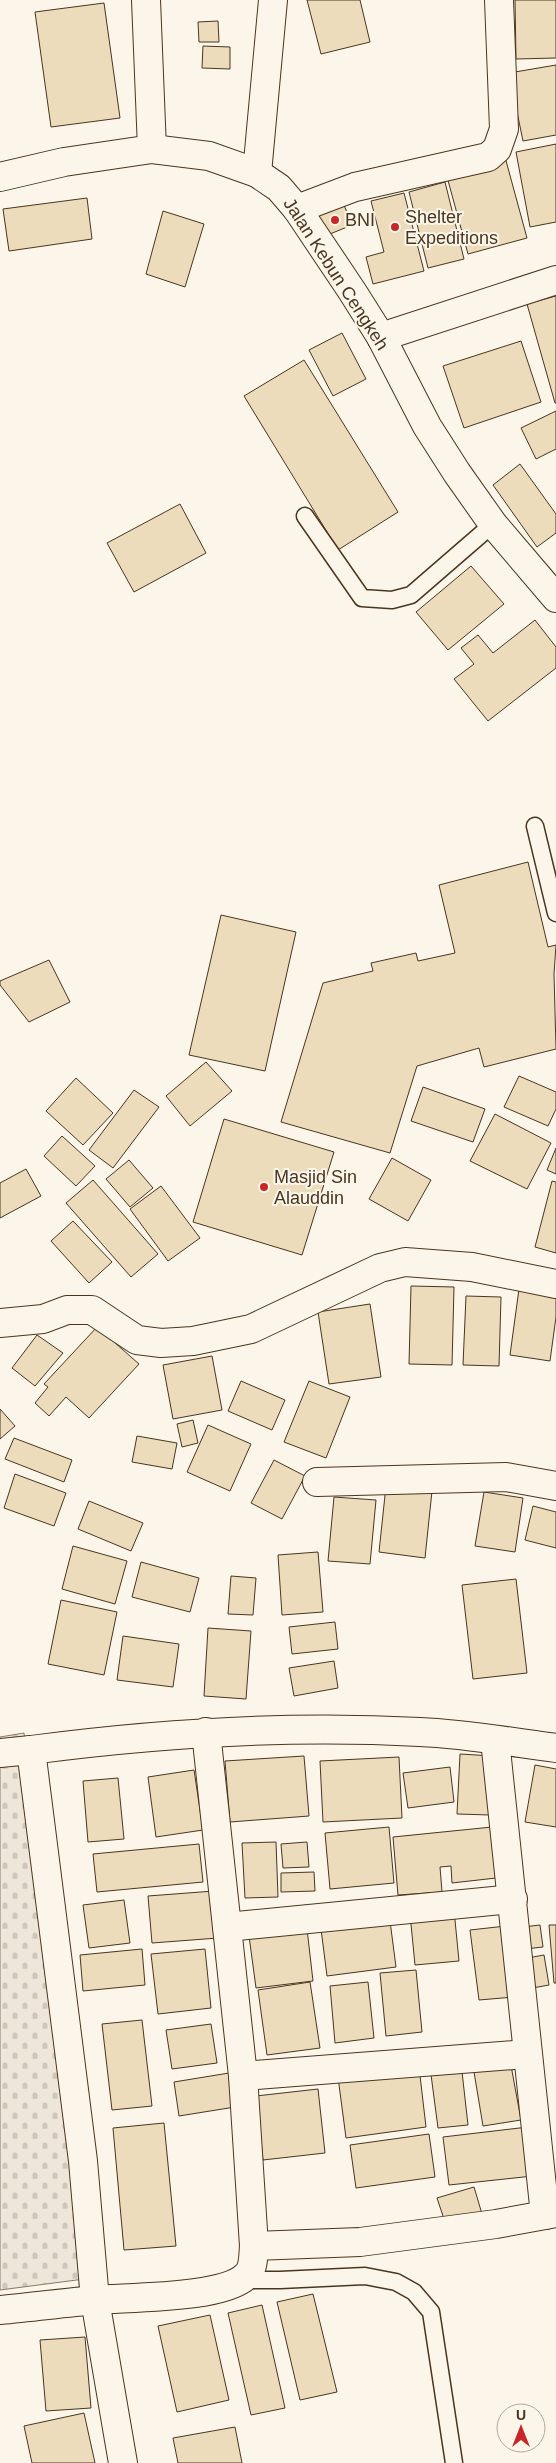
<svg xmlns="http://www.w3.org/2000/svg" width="556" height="2463" font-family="Arial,sans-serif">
  <defs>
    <pattern id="cemetery-stones" width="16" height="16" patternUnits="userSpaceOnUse" patternTransform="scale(1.25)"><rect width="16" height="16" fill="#ede6d9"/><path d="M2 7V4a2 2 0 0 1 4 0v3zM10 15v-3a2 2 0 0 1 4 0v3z" fill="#cdc6ba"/></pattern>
  </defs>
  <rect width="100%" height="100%" fill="#fbf6e9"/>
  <polygon fill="url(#cemetery-stones)" stroke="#887966" points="24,1733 92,2278 0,2290 0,1737"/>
  <g fill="#ecdcbc" stroke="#4a3520">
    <polygon points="307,0 360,0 370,42 321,54"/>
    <polygon points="515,0 556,0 556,58 516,59"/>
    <polygon points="104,3 120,118 51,127 35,12"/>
    <polygon points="218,21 219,42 199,42 198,22"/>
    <polygon points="203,46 230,47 230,69 202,68"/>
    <polygon points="556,65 556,135 523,141 509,73"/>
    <polygon points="556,144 556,222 530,227 516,152"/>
    <polygon points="505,157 527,238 468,254 446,173"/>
    <polygon points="445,182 464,259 428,268 409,192"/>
    <polygon points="404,193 424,271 373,284 366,257 384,252 371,201"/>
    <polygon points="87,198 92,239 9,251 3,209"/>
    <polygon points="344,205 352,225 325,236 317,215"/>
    <polygon points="163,211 204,224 185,287 146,274"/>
    <polygon points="556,296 556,403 555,403 527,304"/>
    <polygon points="342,333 366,379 333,396 309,350"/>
    <polygon points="521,341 541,402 464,428 443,366"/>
    <polygon points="304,360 398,512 338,550 244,396"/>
    <polygon points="556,411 556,449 536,459 521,428"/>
    <polygon points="520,464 556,514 556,533 537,547 493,485"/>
    <polygon points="180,504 206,553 134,592 107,543"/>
    <polygon points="471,566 504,604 448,650 416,612"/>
    <polygon points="535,620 556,647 556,668 488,721 454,679 474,664 461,648 478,635 493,653"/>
    <polygon points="528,862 548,947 556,945 554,974 556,1049 484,1067 479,1048 417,1066 390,1153 281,1122 323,983 373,971 371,963 416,953 418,961 455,953 439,885"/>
    <polygon points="221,915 296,932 265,1071 189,1055"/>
    <polygon points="49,960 70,1002 29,1022 0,985 0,981"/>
    <polygon points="206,1062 232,1091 190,1126 166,1096"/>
    <polygon points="519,1076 556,1092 556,1109 548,1126 504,1107"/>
    <polygon points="76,1078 113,1113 83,1145 46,1111"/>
    <polygon points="423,1087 485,1109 473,1142 411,1121"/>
    <polygon points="134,1090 159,1107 113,1168 89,1150"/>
    <polygon points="495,1114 551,1143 527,1189 470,1161"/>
    <polygon points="224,1119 334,1152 302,1255 193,1222"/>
    <polygon points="62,1136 95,1166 76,1186 44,1156"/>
    <polygon points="556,1148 556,1174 547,1170"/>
    <polygon points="392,1158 431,1180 408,1221 369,1199"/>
    <polygon points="129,1160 153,1188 130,1207 106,1179"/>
    <polygon points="26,1169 41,1196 0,1218 0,1183"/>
    <polygon points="93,1180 158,1254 131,1277 66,1203"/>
    <polygon points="552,1181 556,1182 556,1253 535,1247"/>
    <polygon points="161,1186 200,1238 168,1261 130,1209"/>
    <polygon points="73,1221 112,1262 89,1283 51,1241"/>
    <polygon points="411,1286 454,1287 452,1365 409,1364"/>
    <polygon points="519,1289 556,1294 556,1317 550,1361 510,1355"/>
    <polygon points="466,1296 501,1297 499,1366 463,1365"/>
    <polygon points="370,1304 381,1377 329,1384 318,1312"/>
    <polygon points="97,1327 139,1364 89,1418 66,1397 49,1416 35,1403 48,1387 44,1384"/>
    <polygon points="37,1335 63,1353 35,1386 12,1368"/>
    <polygon points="212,1356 222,1410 173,1419 163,1365"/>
    <polygon points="241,1381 285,1400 272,1430 228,1411"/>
    <polygon points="309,1381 350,1397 326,1458 284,1442"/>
    <polygon points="0,1409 15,1426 0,1439"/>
    <polygon points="193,1420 198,1443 182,1447 177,1424"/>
    <polygon points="208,1425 251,1444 230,1491 187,1472"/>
    <polygon points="137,1436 177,1443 172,1469 132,1462"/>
    <polygon points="14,1438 72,1460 64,1482 5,1459"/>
    <polygon points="274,1460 305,1476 282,1519 251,1503"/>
    <polygon points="15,1474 66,1493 54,1526 4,1508"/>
    <polygon points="386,1486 432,1491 425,1558 379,1552"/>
    <polygon points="484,1492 523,1498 515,1552 475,1546"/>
    <polygon points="334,1497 376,1500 370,1564 328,1561"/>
    <polygon points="89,1501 143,1523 131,1551 78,1529"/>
    <polygon points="533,1506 556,1512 556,1548 525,1540"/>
    <polygon points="73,1546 127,1561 115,1604 62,1589"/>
    <polygon points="318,1552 323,1612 282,1615 278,1555"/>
    <polygon points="141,1562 199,1578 190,1612 132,1597"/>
    <polygon points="231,1576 256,1578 253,1615 228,1614"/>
    <polygon points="516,1579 527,1673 473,1679 462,1585"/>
    <polygon points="61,1600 117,1612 104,1675 48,1664"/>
    <polygon points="335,1622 338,1649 292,1654 289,1627"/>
    <polygon points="208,1628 251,1631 246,1699 204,1696"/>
    <polygon points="123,1636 179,1644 173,1687 117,1680"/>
    <polygon points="334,1661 338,1688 294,1696 289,1668"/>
    <polygon points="460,1754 493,1756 490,1815 457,1814"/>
    <polygon points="304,1756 309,1816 230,1822 225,1761"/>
    <polygon points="399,1757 402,1818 323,1822 320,1761"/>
    <polygon points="535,1765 556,1769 556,1827 525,1822"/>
    <polygon points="450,1767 454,1802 408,1808 403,1773"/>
    <polygon points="194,1770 203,1830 156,1837 148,1777"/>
    <polygon points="118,1778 124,1839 88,1842 83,1781"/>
    <polygon points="389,1827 394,1883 330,1889 325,1833"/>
    <polygon points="492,1827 496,1878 452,1883 451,1866 440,1867 442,1892 398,1895 393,1837"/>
    <polygon points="276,1842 278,1897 245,1898 242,1843"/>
    <polygon points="307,1842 309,1867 283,1868 281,1844"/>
    <polygon points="199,1844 203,1882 97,1892 93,1854"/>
    <polygon points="314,1872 315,1891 281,1892 281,1873"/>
    <polygon points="214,1891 218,1938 152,1943 148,1896"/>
    <polygon points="124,1900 130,1943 89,1948 83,1905"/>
    <polygon points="454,1910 459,1961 415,1965 410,1914"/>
    <polygon points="390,1921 396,1967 327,1976 321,1929"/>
    <polygon points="540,1925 543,1947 525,1949 523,1927"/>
    <polygon points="549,1925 556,1925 556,1983 554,1983"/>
    <polygon points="506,1926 514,1997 479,2000 470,1930"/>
    <polygon points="307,1929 313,1981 256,1988 249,1936"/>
    <polygon points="142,1949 145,1985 83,1991 80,1955"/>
    <polygon points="205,1949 211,2008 158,2014 151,1954"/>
    <polygon points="544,1955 549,1985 527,1989 522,1959"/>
    <polygon points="416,1970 422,2032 386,2036 380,1973"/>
    <polygon points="310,1982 320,2048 267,2055 258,1990"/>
    <polygon points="368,1982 374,2038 335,2043 330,1986"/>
    <polygon points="142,2020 152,2106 112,2110 102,2024"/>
    <polygon points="211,2024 217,2063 172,2069 166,2030"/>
    <polygon points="510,2060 521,2120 483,2126 473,2066"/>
    <polygon points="461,2063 468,2125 438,2128 430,2067"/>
    <polygon points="419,2067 426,2127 346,2138 338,2077"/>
    <polygon points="229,2073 235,2107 179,2116 174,2082"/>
    <polygon points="318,2089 325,2153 263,2160 256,2096"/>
    <polygon points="164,2123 176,2246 124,2250 113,2128"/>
    <polygon points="528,2127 533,2176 449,2185 443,2137"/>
    <polygon points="429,2134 435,2177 356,2188 350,2145"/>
    <polygon points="474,2187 482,2214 446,2225 437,2198"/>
    <polygon points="313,2294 337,2392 300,2400 277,2302"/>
    <polygon points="262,2305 285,2408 251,2415 228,2313"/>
    <polygon points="210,2315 229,2400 177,2412 158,2326"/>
    <polygon points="85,2337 91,2408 46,2411 40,2340"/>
    <polygon points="84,2413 95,2463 32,2463 24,2426"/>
    <polygon points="235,2427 242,2463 178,2463 173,2438"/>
  </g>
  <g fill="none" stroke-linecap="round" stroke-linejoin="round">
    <g stroke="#4a3520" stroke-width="19">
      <g id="lane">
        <polyline points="305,516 362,598 392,600 411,595 493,524"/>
        <polyline points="535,826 556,913"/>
        <polyline points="241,2280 280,2280 365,2276 396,2282 414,2292 431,2312 454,2463"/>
      </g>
    </g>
    <g stroke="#4a3520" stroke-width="30">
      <g id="street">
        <polyline points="146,0 152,149"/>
        <polyline points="257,173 273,0"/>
        <polyline points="297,209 355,187 488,157 497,149 504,129 499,0"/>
        <polyline points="381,337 556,280"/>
        <polyline points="0,1323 43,1319 67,1310 92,1310 137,1340 161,1343 193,1341 251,1329 380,1268 405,1262 472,1267 556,1284"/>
        <polyline points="317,1482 506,1477 556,1486"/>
        <polyline points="206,1732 243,2076 254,2246 360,2242 496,2224 556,2213"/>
        <polyline points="495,1740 545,2215"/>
        <polyline points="0,1753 31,1750"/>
        <polyline points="227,1927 513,1899"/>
        <polyline points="243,2076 527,2054"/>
        <path d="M0 2310C32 2307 63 2303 95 2300 129 2297 225 2299 247 2275 254 2268 253 2256 254 2246"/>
        <path d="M123 2463 95 2300 83 2161 31 1750C160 1733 290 1725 420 1732 466 1734 511 1742 556 1748"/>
      </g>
    </g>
    <g stroke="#4a3520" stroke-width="30">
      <polyline id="secondary" points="0,177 64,162 152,149 209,156 257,173 279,188 297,209 352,291 381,337 427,426 457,473 493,524 556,598"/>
    </g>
    <use href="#lane" stroke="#fbf6e9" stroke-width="16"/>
    <use href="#street" stroke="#fbf6e9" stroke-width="28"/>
    <use href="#secondary" stroke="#fbf6e9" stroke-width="28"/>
  </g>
  <g fill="#c62828" stroke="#fbf6e9" stroke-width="2">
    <circle cx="335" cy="220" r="5"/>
    <circle cx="395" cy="227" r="5"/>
    <circle cx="264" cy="1187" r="5"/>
  </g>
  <g text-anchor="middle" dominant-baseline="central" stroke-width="4" stroke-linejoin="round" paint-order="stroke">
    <g font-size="18" fill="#4a3520" stroke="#fbf6e9" text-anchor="start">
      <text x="405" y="217">Shelter<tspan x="405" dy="21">Expeditions</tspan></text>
      <text x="345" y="220">BNI</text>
      <text x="274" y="1177">Masjid Sin<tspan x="274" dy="21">Alauddin</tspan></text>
    </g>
    <g font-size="18" fill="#4a3520" stroke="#fbf6e9">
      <text transform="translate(336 274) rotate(57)">Jalan Kebun Cengkeh</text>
    </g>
  </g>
  <g transform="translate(521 2428)"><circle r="24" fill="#fbf6e9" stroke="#b4a999"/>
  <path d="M0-4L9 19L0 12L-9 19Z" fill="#c62828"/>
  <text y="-8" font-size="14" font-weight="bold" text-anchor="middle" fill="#4a3520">U</text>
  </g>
</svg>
